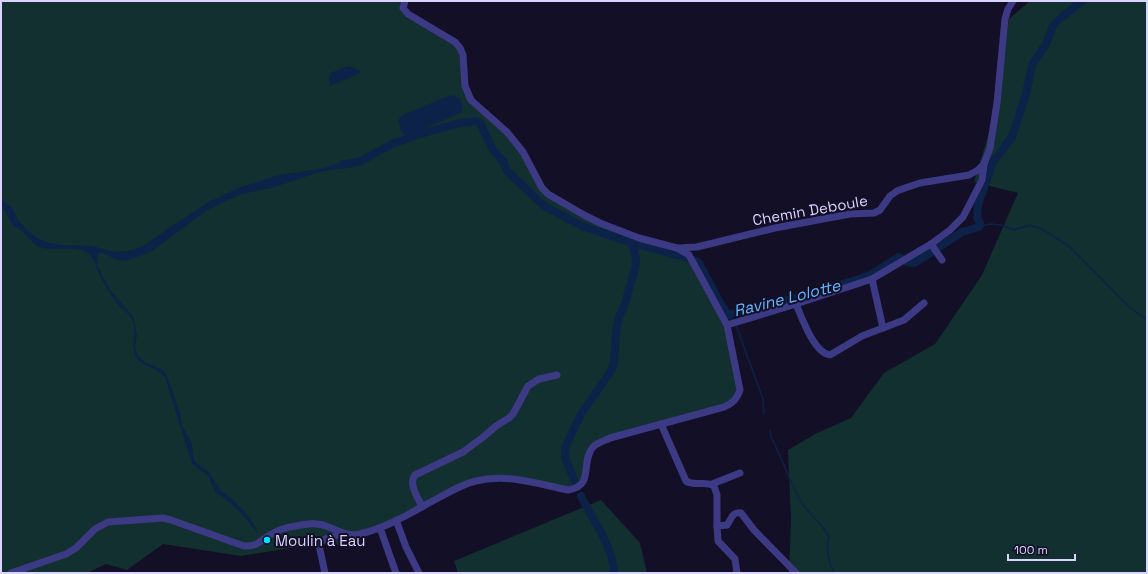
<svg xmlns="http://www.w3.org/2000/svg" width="1148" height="574" font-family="'Space Grotesk',sans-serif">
  <rect width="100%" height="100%" fill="#130f26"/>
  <g fill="#12302f">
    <polygon points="1,1 405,1 403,8 460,48 471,99 507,132 542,188 584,215 687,252 727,325 740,390 733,402 596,444 578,488 520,479 476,481 396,520 358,534 360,546 315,544 241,556 163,544 127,570 106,564 87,573 1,573"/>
    <polygon points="1030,1 1147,1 1147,573 788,573 789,571 791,519 788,450 815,434 851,418 884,373 935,344 982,275 1018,193 974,182 998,103 1009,19"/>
    <polygon points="601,500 640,543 647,573 458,573 454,561"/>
  </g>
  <g fill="#0c2248">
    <polygon points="349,66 361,71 360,73 330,86 329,78 331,73"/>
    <polygon points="451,95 459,98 463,105 462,112 412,134 407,135 402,133 398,121 401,116"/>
    <path d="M341 162H345L352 164 350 166 316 173 275 187 242 194 230 199 206 211 152 251C144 254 126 263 118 260 110 258 108 252 98 253L97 265 110 290 134 318 137 335 135 346 137 354 146 363 163 370 166 374 180 413 182 425 192 444 194 460 199 465 209 472 220 490 232 499 243 510 253 523 258 534 241 513 227 500 215 492 208 475 192 464 165 377C158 367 143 368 136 357 130 346 137 332 133 321 130 313 121 309 117 303 110 294 104 284 99 274 97 268 94 260 90 255 81 244 52 252 40 247 32 244 30 238 24 233 21 229 15 228 12 224 8 218 6 210 1 206V199L13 209 18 220 27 230 37 238 49 243 62 245 92 246 114 252 128 251 143 246 172 226 207 203 238 188 279 175 320 169Z"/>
  </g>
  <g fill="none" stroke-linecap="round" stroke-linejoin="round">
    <g stroke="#0c2248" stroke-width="1.5">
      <polyline points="979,227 990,224 1001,225 1014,230 1030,225 1042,229 1070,247 1128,306 1137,313 1147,319"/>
      <polyline points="728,315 732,320"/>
      <polyline points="736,325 763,399 764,414"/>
      <path d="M770 430 771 437C782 458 789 480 800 500 808 514 822 523 829 537 825 548 829 563 834 573"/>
    </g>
    <g stroke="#0c2248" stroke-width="8">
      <polyline points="342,165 361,161 392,144 420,134 460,123 476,121 480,123 493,150 503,161 507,171 544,206 582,226 632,243 688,258"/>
      <polyline points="938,248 962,232 979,227 980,223 977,217 978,205 993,162 1012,137 1026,94 1032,65 1046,44 1053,26 1056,22 1082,1"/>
      <polyline points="696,261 699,263 718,299 728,315 768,303 783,301 802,296 853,281 870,275 899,257 901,258"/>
      <polyline points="907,262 914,263 932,252"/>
      <polyline points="576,484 566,460 565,448 581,414 611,371 614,363 616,331 619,317 625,304 635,268 636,257 632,243"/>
      <path d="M581 496C592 519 614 548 614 573"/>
    </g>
    <g stroke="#3d3a85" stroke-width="7">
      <polyline points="931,244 942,260"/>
      <polyline points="679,248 697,247 775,228 850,214 874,213 880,210 890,196 897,191 905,188 920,183 969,175 978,170 984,164 990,148 997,103 1005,19 1008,9 1013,1"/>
      <polyline points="872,279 883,328"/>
      <path d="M796 304C802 318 814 353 830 355L862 336 904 320 924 303"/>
      <polyline points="727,325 796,304 872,279 931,244 950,230 963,217 982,180 984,164"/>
      <path d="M661 424 686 481C695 487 705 480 714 486L717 495V526L727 525C731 520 732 511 741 513L754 530 796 573"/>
      <polyline points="712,484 740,473"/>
      <path d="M422 507C418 497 408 484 415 475L463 452 482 438 496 426 509 418 513 414 528 386 539 379 557 375"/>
      <polyline points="396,520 406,547 419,573"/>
      <polyline points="717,526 718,541 735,559 737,573"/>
      <polyline points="380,528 396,573"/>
      <path d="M11 573 66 554 76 548 95 529 108 522 163 518 171 520 244 546C258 547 259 541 270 535 278 530 287 527 296 526 305 524 317 522 326 526 338 530 347 537 360 534 389 527 414 511 440 497 451 491 463 484 476 481 507 473 538 484 568 490 595 486 580 462 593 447 598 442 604 441 610 438L724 407C733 403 737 399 740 390L727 325 689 255 677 248 639 238 600 223 584 215 548 194 542 188 523 152 507 132 471 100 465 86 463 55 460 48 455 42 408 14 403 8 405 1"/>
      <path d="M325 573 319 545C323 537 334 536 343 534"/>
    </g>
  </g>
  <circle fill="#00e5ff" stroke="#130f26" stroke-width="1.5" cx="267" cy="540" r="4"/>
  <g text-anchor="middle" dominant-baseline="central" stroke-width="4" stroke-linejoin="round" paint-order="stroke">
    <g font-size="15" fill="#d9d4ff" stroke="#130f26">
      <text transform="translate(810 210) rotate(-10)">Chemin Deboule</text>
    </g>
    <g font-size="15" fill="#d9d4ff" stroke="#130f26" text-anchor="start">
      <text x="275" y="540">Moulin à Eau</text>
    </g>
    <g font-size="16" font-style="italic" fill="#62b6ff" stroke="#130f26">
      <text transform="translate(787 298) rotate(-14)">Ravine Lolotte</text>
    </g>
  </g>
  <rect width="1148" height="574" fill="none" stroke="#d9d4ff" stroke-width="4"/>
  <path d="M1008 554v6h67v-6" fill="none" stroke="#d9d4ff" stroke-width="2"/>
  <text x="1014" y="554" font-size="12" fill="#d9d4ff" stroke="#130f26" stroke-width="3" paint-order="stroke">100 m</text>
</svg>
